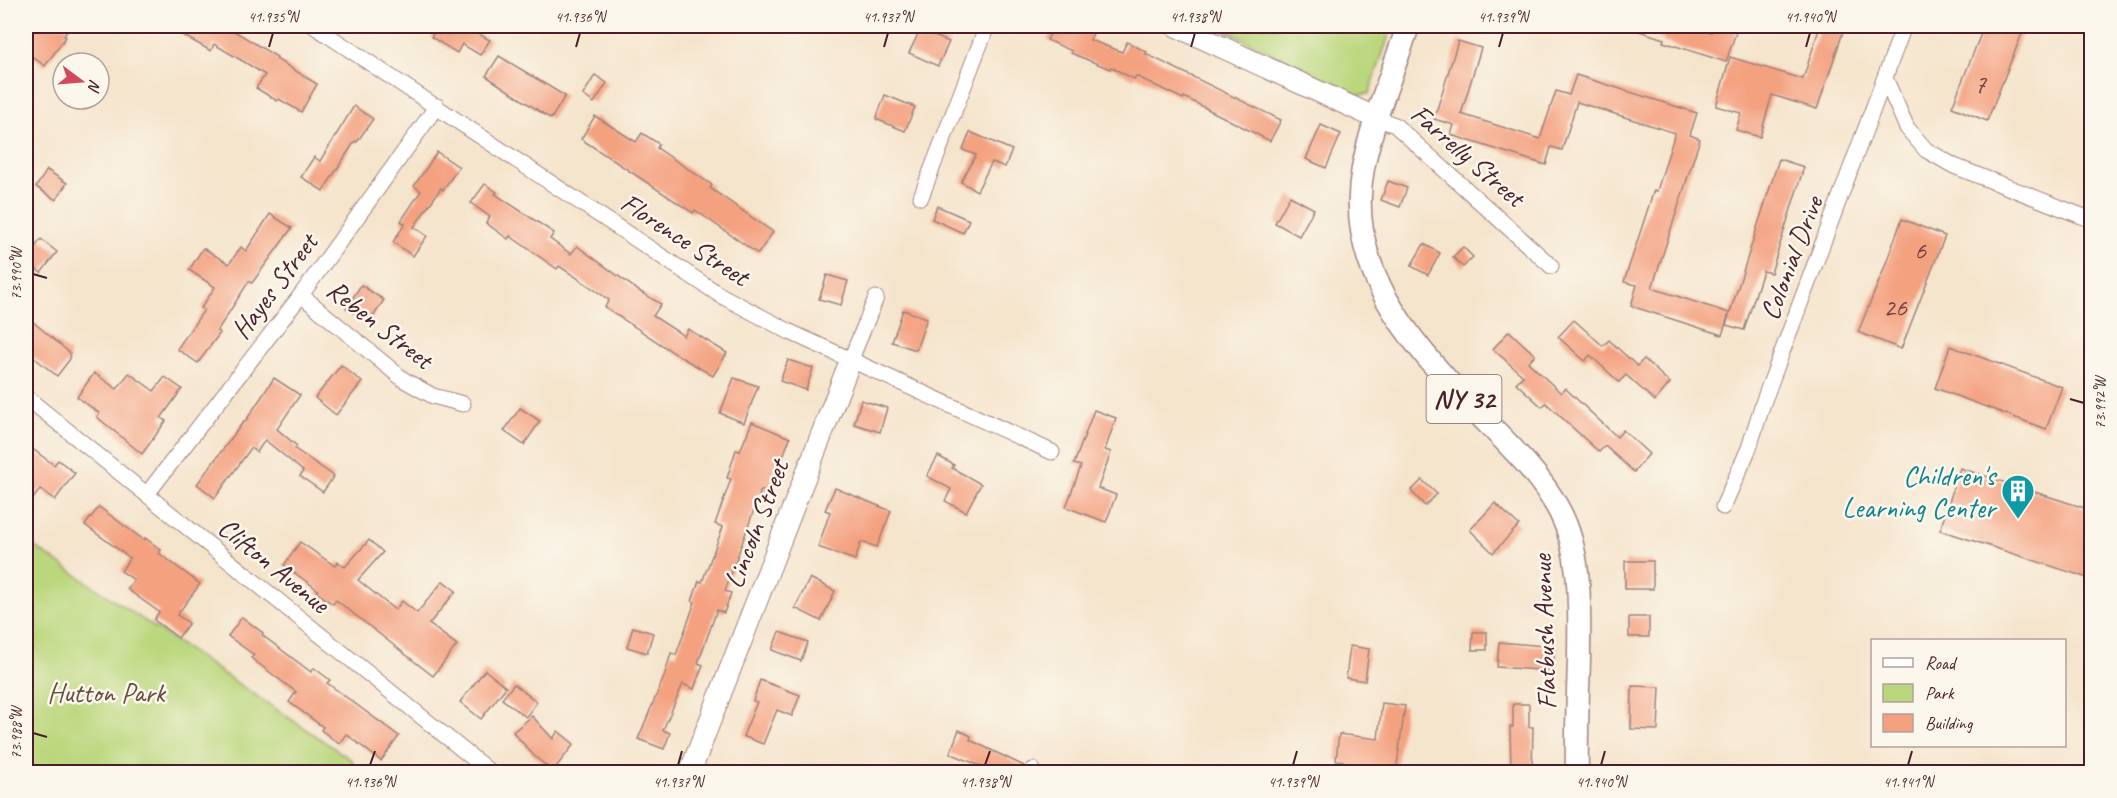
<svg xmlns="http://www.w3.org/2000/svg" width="2117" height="798" font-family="Caveat,sans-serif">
  <rect width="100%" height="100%" fill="#fbf7ec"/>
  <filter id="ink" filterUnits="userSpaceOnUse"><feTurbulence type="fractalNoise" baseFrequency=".0167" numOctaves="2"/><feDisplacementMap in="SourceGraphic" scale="12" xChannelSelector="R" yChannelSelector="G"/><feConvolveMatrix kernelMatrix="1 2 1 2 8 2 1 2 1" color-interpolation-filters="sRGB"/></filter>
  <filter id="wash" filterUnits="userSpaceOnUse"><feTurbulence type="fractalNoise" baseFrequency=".008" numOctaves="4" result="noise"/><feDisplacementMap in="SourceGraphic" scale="24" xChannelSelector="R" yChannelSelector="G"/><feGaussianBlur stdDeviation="1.35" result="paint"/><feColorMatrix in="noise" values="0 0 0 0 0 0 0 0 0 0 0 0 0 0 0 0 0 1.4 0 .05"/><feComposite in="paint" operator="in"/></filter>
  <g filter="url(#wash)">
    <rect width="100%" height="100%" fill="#f5e4cc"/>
    <g fill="#bbd77d" stroke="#827b54" stroke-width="1.5">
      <polygon points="1216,26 1392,26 1369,94 1357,95"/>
      <polygon points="26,541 353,761 349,772 26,772"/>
    </g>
    <g id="blocks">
      <g fill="#f4a180">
        <polygon points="26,26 70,26 64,36 66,37 45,66 26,52"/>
        <polygon points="166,26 226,26 277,57 276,59 317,84 301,112 279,99 277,101 256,88 265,75 246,63 214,44 211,51"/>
        <polygon points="438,26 463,26 490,40 480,55 462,44 457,53 431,37"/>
        <polygon points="1054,26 1096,26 1090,40 1122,52 1127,42 1147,52 1146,54 1281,120 1270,141 1184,97 1183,99 1136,76 1134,79 1111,67 1110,69 1071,53 1072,51 1047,40"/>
        <polygon points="1631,26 1690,26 1711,32 1713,26 1738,26 1726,62 1663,42 1664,39 1630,28"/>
        <polygon points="1820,26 1845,26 1817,109 1772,95 1760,137 1736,130 1741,113 1716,106 1730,57 1803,79"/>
        <polygon points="1984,26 2025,26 1987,121 1952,107"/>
        <polygon points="920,30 949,42 938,66 909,53"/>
        <polygon points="1458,41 1481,48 1461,114 1540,139 1556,91 1569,95 1576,75 1697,113 1690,135 1700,139 1652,288 1729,313 1722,335 1631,306 1637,285 1624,282 1654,190 1657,191 1675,133 1577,102 1562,150 1551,147 1546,165 1451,135 1454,125 1434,119"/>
        <polygon points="499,56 565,96 551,119 486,76"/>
        <polygon points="595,75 607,83 594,103 583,95"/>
        <polygon points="885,95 915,107 905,131 876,119"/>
        <polygon points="354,106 373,119 357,142 355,141 323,191 301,177 314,157 320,161"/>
        <polygon points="595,116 636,142 642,133 659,144 657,148 712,185 710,188 773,232 758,254 695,210 693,213 581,139"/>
        <polygon points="1321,125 1341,134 1326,168 1306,159"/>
        <polygon points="970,132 1012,150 1005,167 992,162 977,191 961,182 976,155 963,150"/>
        <polygon points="437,152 459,167 443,190 441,188 414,227 427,236 413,256 393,242 405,224 401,221 421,191 414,186"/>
        <polygon points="1779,159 1804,167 1771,273 1763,271 1744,330 1726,325"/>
        <polygon points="47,170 67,183 56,200 36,187"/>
        <polygon points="1388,181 1407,188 1400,207 1381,200"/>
        <polygon points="485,184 497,192 495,194 554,233 550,239 571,254 577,246 639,291 661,304 653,316 684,336 688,329 727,353 713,376 674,353 605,307 609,300 579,279 559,266 557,269 510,236 508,239 486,223 490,217 471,203"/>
        <polygon points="1290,196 1314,209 1299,236 1275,223"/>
        <polygon points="937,206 969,220 963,233 932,219"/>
        <polygon points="270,214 292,228 252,283 249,281 217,331 220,333 198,363 177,349 204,310 201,308 215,287 189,270 203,248 229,264 241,247 246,251"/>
        <polygon points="1902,219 1945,236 1901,349 1858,332 1882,274"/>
        <polygon points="41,239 57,252 41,273 26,260"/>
        <polygon points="1424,244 1440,253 1428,275 1411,266"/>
        <polygon points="1463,247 1473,257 1463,267 1453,257"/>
        <polygon points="827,275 848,281 841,305 819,299"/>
        <polygon points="361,285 384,300 369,323 346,308"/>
        <polygon points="903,310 927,318 916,350 892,342"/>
        <polygon points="26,316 70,353 70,359 57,376 26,351"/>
        <polygon points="1574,320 1603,346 1609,340 1637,366 1644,359 1670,383 1655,401 1626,375 1619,382 1590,355 1585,361 1558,337"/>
        <polygon points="1509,331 1535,355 1528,362 1561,393 1565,388 1617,437 1623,430 1649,454 1634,472 1605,446 1599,452 1546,403 1542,407 1516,383 1523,376 1493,349"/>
        <polygon points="1950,346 2062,387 2046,429 1935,388"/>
        <polygon points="788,360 813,368 806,390 780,381"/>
        <polygon points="341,365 362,382 336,415 315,398"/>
        <polygon points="94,373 117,389 129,373 154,391 165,377 182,389 161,418 166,421 142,454 97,417 99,413 77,397"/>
        <polygon points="274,378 300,395 277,429 297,446 295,449 334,476 323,492 300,476 303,471 265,440 257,452 251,448 215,498 197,484 244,421 245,422"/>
        <polygon points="734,378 758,386 744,423 720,413"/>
        <polygon points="861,400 887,408 880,432 854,424"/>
        <polygon points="520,408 540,421 524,445 504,431"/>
        <polygon points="1094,410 1116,418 1105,450 1111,452 1098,488 1116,495 1106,522 1066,507 1081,466 1074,464"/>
        <polygon points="752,422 790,438 769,493 761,490 725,591 731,593 724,613 717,610 698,663 703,665 694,689 683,684 663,730 670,733 664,749 638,739 664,677 671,653 676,655 695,602 692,601 699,581 702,582 723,527 715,524 731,479 727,478 736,450 740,451"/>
        <polygon points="26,444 54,465 58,460 75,473 55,500 40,489 26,509"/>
        <polygon points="938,456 954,465 952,468 981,484 966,512 945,501 951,489 927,476"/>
        <polygon points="1960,468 2091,510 2091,579 1940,530"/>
        <polygon points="1422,480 1437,494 1425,506 1411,491"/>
        <polygon points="835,488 891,511 877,547 861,542 855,560 818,547 830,512 825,510"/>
        <polygon points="1495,503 1519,525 1493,553 1470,530"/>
        <polygon points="99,507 144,540 145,538 161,550 159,553 200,584 177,615 189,623 178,638 154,620 159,612 127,589 134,580 121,571 130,558 85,525"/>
        <polygon points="369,540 383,552 358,580 395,610 402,601 417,613 443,581 456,591 429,624 457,645 433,676 336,600 333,604 316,592 318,590 284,565 300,542 335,566 338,562 345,567"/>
        <rect x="1625" y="561" width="28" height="28"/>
        <polygon points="810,578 835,591 821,621 795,608"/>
        <polygon points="242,617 263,633 262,635 311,672 314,668 330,680 327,683 399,736 381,761 346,734 339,744 321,730 323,727 289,702 296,692 251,658 254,655 228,636"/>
        <rect x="1629" y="617" width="20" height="20"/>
        <polygon points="633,627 653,633 647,653 627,647"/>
        <polygon points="779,632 808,642 801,661 772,650"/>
        <polygon points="1473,632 1487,632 1487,650 1472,650"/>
        <polygon points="1499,642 1555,647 1553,671 1497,667"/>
        <polygon points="1350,646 1369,649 1365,681 1346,678"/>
        <polygon points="485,670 506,687 481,719 460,702"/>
        <polygon points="760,680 800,695 792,716 777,710 763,744 743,736 757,702 753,701"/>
        <polygon points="514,684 537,702 526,717 502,699"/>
        <polygon points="1632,686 1660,687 1658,730 1631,729"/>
        <polygon points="1382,703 1405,706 1396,772 1341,772 1343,761 1336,760 1339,734 1378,739"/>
        <polygon points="1513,704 1529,704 1529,727 1533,727 1532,772 1511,772 1510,727 1513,727"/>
        <polygon points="532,716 553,739 558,731 574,744 553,771 535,757 513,732"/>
        <polygon points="959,730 971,736 970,740 1024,766 1022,772 982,772 985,768 950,753"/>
      </g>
    </g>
  </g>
  <g filter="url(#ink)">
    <use href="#blocks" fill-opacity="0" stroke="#a0827c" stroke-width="1.5"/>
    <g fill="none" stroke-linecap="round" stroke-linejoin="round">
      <g stroke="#a0827c" stroke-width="17">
        <g id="street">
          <polyline points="314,26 720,295 790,332 1052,452"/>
          <polyline points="1885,78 1907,128 1926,150 1954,166 2092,220"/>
          <polyline points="1376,118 1395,125 1551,266"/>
          <polyline points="921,197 987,26"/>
          <polyline points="301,295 404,380 433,396 463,404"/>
          <polyline points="851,359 876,298"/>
          <polyline points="26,397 490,772"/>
          <polyline points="147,494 301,295 437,106"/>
          <polyline points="1723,507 1749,448 1763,403 1904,26"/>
          <polyline points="1032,772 1033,770"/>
        </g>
      </g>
      <g stroke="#a0827c" stroke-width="23">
        <g id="secondary">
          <polyline points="1176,26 1376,118"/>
          <polyline points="690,772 851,359"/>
        </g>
      </g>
      <g stroke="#a0827c" stroke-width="25">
        <path id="primary" d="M1408 26C1393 72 1372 121 1363 168 1344 266 1408 339 1470 405 1501 438 1539 471 1560 512 1583 556 1579 611 1579 659 1578 697 1576 735 1577 772"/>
      </g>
      <use href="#street" stroke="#fff" stroke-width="15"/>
      <use href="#secondary" stroke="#fff" stroke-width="21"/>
      <use href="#primary" stroke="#fff" stroke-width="22"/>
    </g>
  </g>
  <path fill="none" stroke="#4a1f2b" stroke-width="2" d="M269 47 273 33M576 47 580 33M884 47 888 33M1191 47 1195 33M1499 47 1503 33M1806 47 1810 33M33 274 47 278M2070 399 2084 403M33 733 47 737M370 765 375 751M678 765 682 751M985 765 990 751M1293 765 1297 751M1601 765 1605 751M1908 765 1912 751"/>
  <defs>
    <g id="building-pin" transform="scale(1.725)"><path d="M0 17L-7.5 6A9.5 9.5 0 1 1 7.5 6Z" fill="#0f9aa8" stroke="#fbf7ec"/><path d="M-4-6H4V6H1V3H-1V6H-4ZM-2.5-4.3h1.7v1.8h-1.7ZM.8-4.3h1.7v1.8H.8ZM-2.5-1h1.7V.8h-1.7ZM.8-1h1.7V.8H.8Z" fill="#fff"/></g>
  </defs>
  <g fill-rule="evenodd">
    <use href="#building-pin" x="2018" y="491"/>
  </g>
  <g text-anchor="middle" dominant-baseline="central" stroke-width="5" stroke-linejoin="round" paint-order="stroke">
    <g font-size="26" fill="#744040">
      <text x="1980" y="84">7</text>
      <text x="1920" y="250">6</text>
      <text x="1895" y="307">26</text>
    </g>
    <rect fill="#fbf7ec" stroke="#7f6065" stroke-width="1.5" x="1426.5" y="375" width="75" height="48" rx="4.5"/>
    <g font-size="27" font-weight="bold" fill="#4a1f2b">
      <text x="1464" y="399">NY 32</text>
    </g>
    <g font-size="28" fill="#4a1f2b" stroke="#fbf7ec">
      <text transform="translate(1468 155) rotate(41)">Farrelly Street</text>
      <text transform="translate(685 239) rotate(33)">Florence Street</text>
      <text transform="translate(1791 258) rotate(-69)">Colonial Drive</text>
      <text transform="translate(274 286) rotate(-53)">Hayes Street</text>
      <text transform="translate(380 324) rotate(38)">Reben Street</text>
      <text transform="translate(756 524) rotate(-69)">Lincoln Street</text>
      <text transform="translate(274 565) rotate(39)">Clifton Avenue</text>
      <text transform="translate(1544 632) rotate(-92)">Flatbush Avenue</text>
    </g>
    <g font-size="28" fill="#0d838f" stroke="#fbf7ec" text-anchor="end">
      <text x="1995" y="475">Children's<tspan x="1995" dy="32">Learning Center</tspan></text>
    </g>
    <g font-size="28" fill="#664d40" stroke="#fbf7ec">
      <text x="106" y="692">Hutton Park</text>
    </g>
  </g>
  <rect width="2117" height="798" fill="none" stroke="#fbf7ec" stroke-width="66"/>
  <rect x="1871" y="639" width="195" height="108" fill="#fbf7ec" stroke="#b4a19f" stroke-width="1.5"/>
  <rect x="1883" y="658" width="30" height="9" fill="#ffffff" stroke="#b4a19f" stroke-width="1.5"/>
  <text x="1925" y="669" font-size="18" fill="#4a1f2b">Road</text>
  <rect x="1883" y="684" width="30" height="18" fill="#bbd77d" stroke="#b4a19f" stroke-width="1.5"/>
  <text x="1925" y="699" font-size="18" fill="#4a1f2b">Park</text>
  <rect x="1883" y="714" width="30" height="18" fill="#f4a180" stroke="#b4a19f" stroke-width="1.5"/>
  <text x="1925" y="729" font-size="18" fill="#4a1f2b">Building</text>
  <g transform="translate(81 81) rotate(106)"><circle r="28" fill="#fbf7ec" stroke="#b4a19f" stroke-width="1.5"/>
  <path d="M0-4.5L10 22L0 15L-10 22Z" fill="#d1495b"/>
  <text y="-9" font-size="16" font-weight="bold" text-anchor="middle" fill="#4a1f2b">N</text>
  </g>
  <rect x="33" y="33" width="2051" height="732" fill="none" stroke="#4a1f2b" stroke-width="2"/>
  <g font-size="15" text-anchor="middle" fill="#4a1f2b">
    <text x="273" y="22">41.935°N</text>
    <text x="580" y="22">41.936°N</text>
    <text x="888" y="22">41.937°N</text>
    <text x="1195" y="22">41.938°N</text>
    <text x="1503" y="22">41.939°N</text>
    <text x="1810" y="22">41.940°N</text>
    <text transform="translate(16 274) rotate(-90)" y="5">73.990°W</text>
    <text transform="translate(2100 403) rotate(-90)" y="5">73.992°W</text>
    <text transform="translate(16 733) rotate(-90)" y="5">73.988°W</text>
    <text x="370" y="787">41.936°N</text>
    <text x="678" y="787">41.937°N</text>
    <text x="985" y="787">41.938°N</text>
    <text x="1293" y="787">41.939°N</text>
    <text x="1601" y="787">41.940°N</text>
    <text x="1908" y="787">41.941°N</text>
  </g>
</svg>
